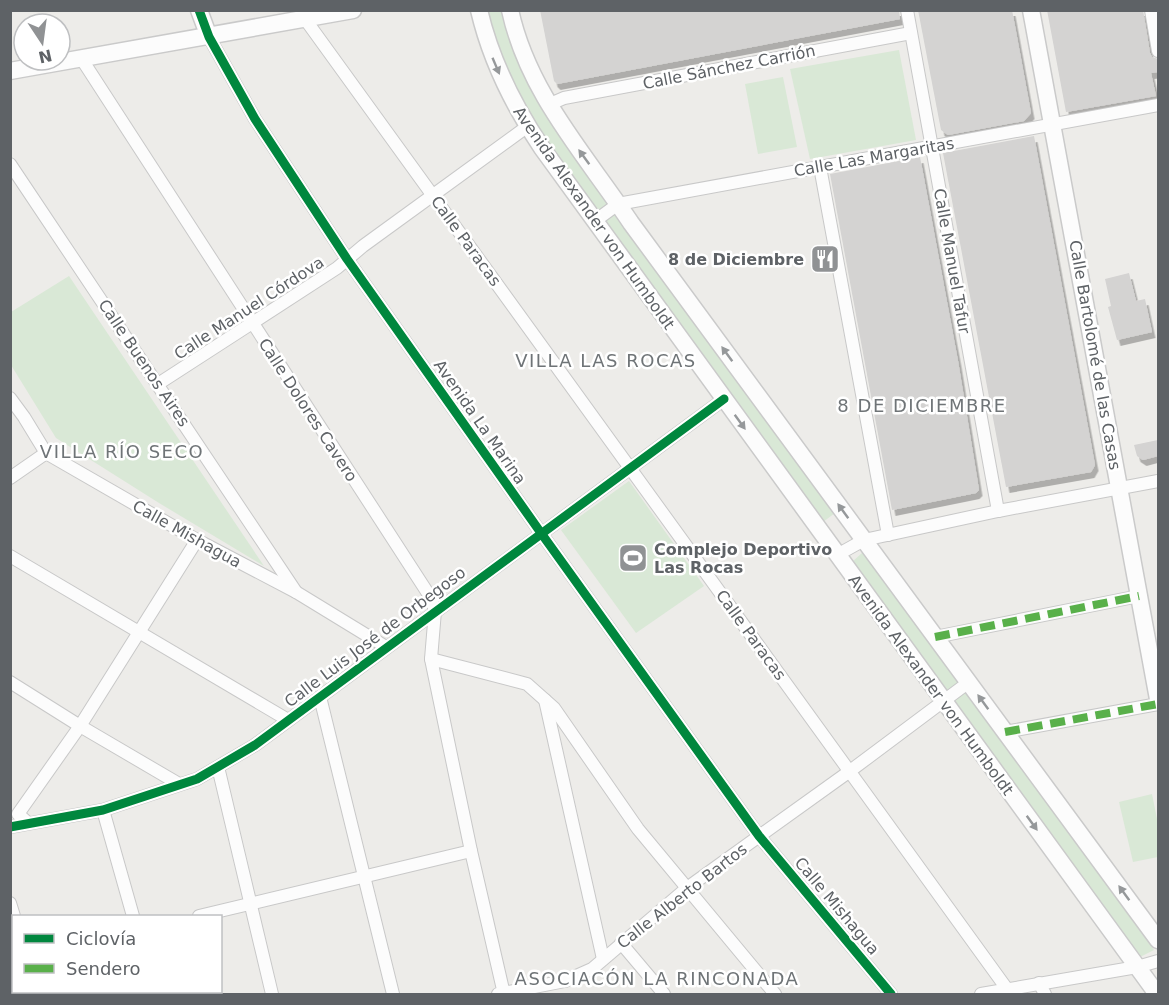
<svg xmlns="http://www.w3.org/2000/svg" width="1169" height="1005" font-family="'DejaVu Sans',sans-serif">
  <defs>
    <filter id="shadow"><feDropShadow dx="3.5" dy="6" stdDeviation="0" flood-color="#0004"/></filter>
  </defs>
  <rect width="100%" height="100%" fill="#edece9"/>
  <g fill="#d9e8d6">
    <polygon points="484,11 502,11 522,72 545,115 835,513 823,522 533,124 513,87"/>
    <polygon points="899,50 916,140 810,159 790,69"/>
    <polygon points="783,77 797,147 758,154 745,84"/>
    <polygon points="69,276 264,566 159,503 56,438 11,365 11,312"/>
    <polygon points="629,481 704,586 636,633 561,530"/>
    <polygon points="863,552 1154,950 1140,957 851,563"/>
    <polygon points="1152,794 1158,824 1158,857 1133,862 1119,802"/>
  </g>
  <g fill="#d4d3d2" filter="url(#shadow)">
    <polygon points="540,10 899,10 900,19 557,84 554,81"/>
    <polygon points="918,10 1012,10 1031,113 1024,121 948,135 941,130"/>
    <polygon points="1047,10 1143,10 1150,53 1152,57 1158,59 1158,72 1151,73 1156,96 1066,112"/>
    <polygon points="1034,136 1095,465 1091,472 1006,487 943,153"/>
    <polygon points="920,157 958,361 979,490 976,493 892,510 830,174"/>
    <polygon points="1129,273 1136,301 1145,299 1152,332 1117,340 1108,307 1111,306 1105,279"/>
    <polygon points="1158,440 1158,456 1143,460 1137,456 1134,445"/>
  </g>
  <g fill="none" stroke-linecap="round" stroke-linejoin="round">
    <g stroke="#c8c8c8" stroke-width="14">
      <g id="street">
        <polyline points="907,10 998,511"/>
        <polyline points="1151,10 1158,51"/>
        <polyline points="305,19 1007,989"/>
        <polyline points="209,37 255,119 347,259 541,533 759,836 891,994"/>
        <polyline points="81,58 431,598 435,611 431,659 471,851 504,994"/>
        <polyline points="548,105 564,98 911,33"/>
        <polyline points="10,164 296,592"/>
        <polyline points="820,167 888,535"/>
        <polyline points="595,221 618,204 1158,105"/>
        <polyline points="158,384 337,268 363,246 528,126"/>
        <polyline points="10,398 24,417 46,453 197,540 296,592 386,647"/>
        <polyline points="10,478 46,453"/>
        <polyline points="837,555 864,540 998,511 1158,481"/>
        <polyline points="10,556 288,720"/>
        <polyline points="935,637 1139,596"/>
        <polyline points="431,659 527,684 554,708 638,829 775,994"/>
        <polyline points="10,682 80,726 179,784"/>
        <polyline points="320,697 393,994"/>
        <polyline points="545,700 603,959"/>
        <polyline points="1005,732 1158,704"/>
        <polyline points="218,767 272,994"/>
        <polyline points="103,810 133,916"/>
        <polyline points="28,823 18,814 80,726 197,540"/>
        <polyline points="10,827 103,810 197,779 255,745 320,697 724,399"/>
        <polyline points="10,903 14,916"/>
        <polyline points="199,916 471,851"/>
        <polyline points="621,943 664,994"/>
        <polyline points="1039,983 1045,994"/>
        <polyline points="152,992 153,994"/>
        <polyline points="498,994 565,981 592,969 687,888 850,771 969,682"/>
        <polyline points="981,994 1137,967 1158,961"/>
      </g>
    </g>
    <g stroke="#cacaca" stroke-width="19">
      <g id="secondary">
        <polyline points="199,10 209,37"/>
        <path d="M479 10C491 61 513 105 542 148L1157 994"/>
        <path d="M510 10C528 93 585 154 631 223L1158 940"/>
        <polyline points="1031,10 1158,699"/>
        <polyline points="10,71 353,10"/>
      </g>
    </g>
    <use href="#street" stroke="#fcfcfc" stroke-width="12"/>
    <use href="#secondary" stroke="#fcfcfc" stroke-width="16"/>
    <g stroke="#59b04a" stroke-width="8" stroke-dasharray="15 8" stroke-linecap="butt">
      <polyline points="935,637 1139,596"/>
      <polyline points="1005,732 1158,704"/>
    </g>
    <g stroke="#fff" stroke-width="13">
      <g id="cycleway">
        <polyline points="199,10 209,37 255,119 347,259 541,533 759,836 891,994"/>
        <polyline points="10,827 103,810 197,779 255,745 320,697 724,399"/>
      </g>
    </g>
    <use href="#cycleway" stroke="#00873e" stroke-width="9"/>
  </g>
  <defs><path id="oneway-solid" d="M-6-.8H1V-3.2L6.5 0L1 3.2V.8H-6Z" transform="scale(1.5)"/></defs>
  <g fill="#95989a">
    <use href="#oneway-solid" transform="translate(496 66) rotate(67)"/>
    <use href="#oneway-solid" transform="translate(584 157) rotate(-126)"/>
    <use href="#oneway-solid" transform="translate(727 354) rotate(-126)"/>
    <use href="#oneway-solid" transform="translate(740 422) rotate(54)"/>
    <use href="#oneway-solid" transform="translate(843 511) rotate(-126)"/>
    <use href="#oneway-solid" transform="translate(983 702) rotate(-126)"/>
    <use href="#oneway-solid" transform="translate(1032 823) rotate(54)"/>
    <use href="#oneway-solid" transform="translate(1124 893) rotate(-126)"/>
  </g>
  <defs>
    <g id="restaurant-square" transform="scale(1.5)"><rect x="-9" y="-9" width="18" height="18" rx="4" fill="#909294" stroke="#fff"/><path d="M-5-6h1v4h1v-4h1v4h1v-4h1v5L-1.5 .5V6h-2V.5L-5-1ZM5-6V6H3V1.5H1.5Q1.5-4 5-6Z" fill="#fff"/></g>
    <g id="stadium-square" transform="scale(1.5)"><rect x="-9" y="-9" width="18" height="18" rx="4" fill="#909294" stroke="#fff"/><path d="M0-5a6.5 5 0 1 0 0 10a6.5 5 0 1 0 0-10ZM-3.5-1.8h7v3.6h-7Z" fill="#fff"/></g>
  </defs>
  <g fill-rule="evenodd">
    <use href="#restaurant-square" x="825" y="259"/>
    <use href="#stadium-square" x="633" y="558"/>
  </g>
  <g text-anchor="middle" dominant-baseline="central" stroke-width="5" stroke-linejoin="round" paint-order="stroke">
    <g font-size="16" fill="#5e6266" stroke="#fff">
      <text transform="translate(729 67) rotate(-11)">Calle Sánchez Carrión</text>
      <text transform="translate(874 157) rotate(-10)">Calle Las Margaritas</text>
      <text transform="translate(594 218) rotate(55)">Avenida Alexander von Humboldt</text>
      <text transform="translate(466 241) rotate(54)">Calle Paracas</text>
      <text transform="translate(952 261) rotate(80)">Calle Manuel Tafur</text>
      <text transform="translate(249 308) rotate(-33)">Calle Manuel Córdova</text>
      <text transform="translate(1095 355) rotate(80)">Calle Bartolomé de las Casas</text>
      <text transform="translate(144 363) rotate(56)">Calle Buenos Aires</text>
      <text transform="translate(308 410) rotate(57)">Calle Dolores Cavero</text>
      <text transform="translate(480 422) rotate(55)">Avenida La Marina</text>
      <text transform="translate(187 534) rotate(29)">Calle Mishagua</text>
      <text transform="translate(751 635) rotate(54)">Calle Paracas</text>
      <text transform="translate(375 637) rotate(-37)">Calle Luis José de Orbegoso</text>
      <text transform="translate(931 685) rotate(54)">Avenida Alexander von Humboldt</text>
      <text transform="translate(682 896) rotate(-38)">Calle Alberto Bartos</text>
      <text transform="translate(837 906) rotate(50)">Calle Mishagua</text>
    </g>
    <g font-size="16" font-weight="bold" fill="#5e6266" stroke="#fff" text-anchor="end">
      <text x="804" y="259">8 de Diciembre</text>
      <text x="654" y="549" text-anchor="start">Complejo Deportivo<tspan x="654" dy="18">Las Rocas</tspan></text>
    </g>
    <g font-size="18" letter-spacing="1.5" fill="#6f7477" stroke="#fff">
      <text x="606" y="360">VILLA LAS ROCAS</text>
      <text x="922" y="405">8 DE DICIEMBRE</text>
      <text x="122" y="451">VILLA RÍO SECO</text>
      <text x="657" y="978">ASOCIACÓN LA RINCONADA</text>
    </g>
  </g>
  <rect width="1169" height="1005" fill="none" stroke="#5e6266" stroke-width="24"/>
  <rect x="12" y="915" width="210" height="78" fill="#ffffff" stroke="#bfc0c2" stroke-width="1.5"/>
  <rect x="24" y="934" width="30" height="9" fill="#00873e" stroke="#bfc0c2" stroke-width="1.5"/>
  <text x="66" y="945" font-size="18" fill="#5e6266">Ciclovía</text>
  <rect x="24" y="964" width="30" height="9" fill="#59b04a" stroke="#bfc0c2" stroke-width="1.5"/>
  <text x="66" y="975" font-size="18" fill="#5e6266">Sendero</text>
  <g transform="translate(42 42) rotate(167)"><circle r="28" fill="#ffffff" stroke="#bfc0c2" stroke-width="1.5"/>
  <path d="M0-4.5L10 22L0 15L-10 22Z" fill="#909294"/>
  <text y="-9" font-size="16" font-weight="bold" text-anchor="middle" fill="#5e6266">N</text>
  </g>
</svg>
